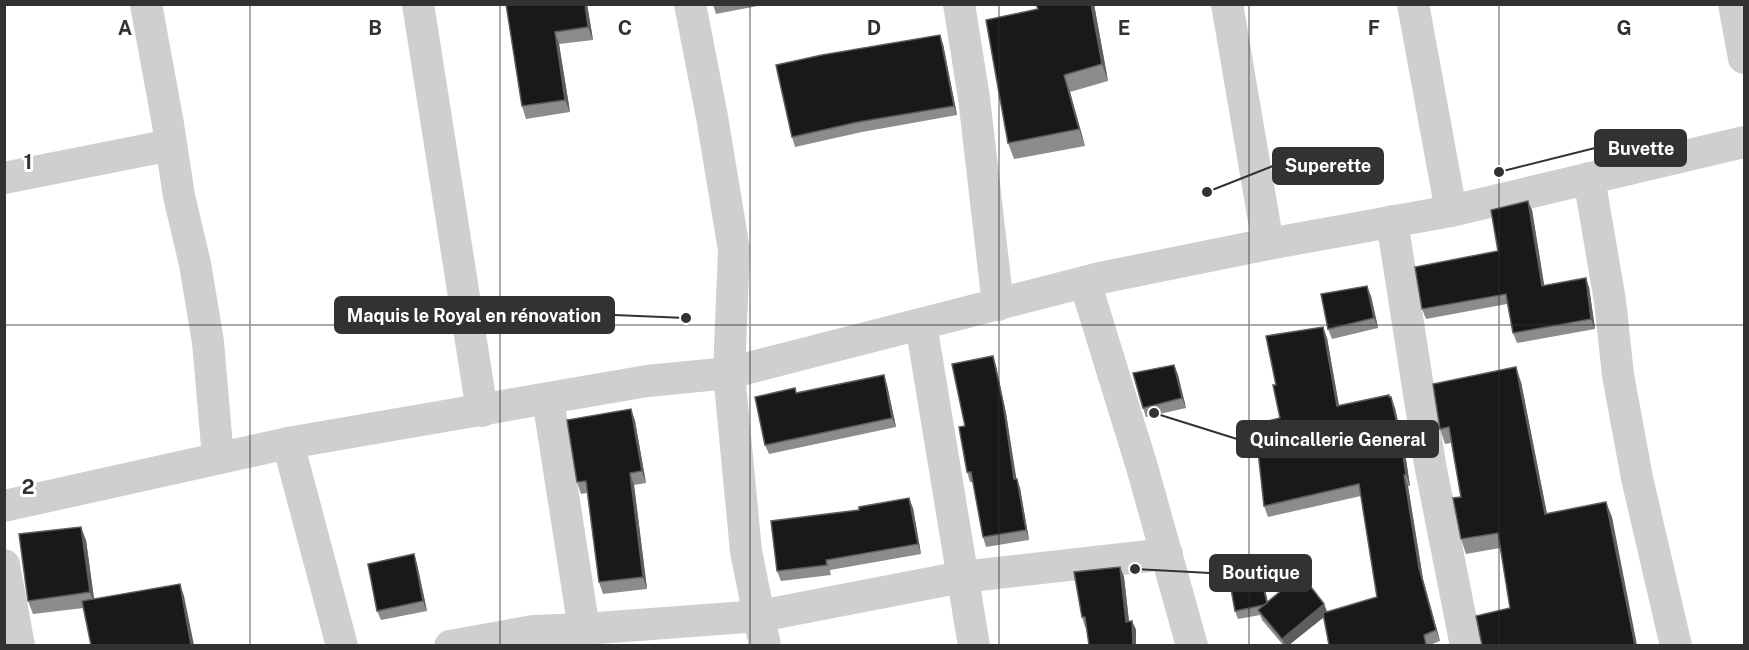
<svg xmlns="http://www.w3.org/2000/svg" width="1749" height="650" font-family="'Public Sans',sans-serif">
  <rect width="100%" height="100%" fill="#fff"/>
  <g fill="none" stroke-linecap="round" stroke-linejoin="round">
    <g stroke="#cfcfcf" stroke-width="32">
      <polyline points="146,4 168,124 179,196 195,264 208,342 218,458"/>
      <polyline points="418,4 482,411"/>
      <polyline points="690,4 712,117 734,250 729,373 746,551 765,646"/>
      <polyline points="959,4 974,98 998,305"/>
      <polyline points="1227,4 1268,244"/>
      <polyline points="1413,4 1451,211"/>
      <polyline points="1734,4 1744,58"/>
      <polyline points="4,178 171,145"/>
      <polyline points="1589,178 1610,301 1618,375 1637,478 1676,646"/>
      <polyline points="1392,221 1430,464 1466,646"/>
      <polyline points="1085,282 1142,467 1192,646"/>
      <polyline points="921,324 974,646"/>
      <polyline points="548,399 584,629"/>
      <polyline points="288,443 342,646"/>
      <polyline points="4,506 288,443 647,381 729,373 1100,278 1268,244 1451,211 1744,142"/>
      <polyline points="4,565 19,646"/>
      <polyline points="450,646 533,631 584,629 760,616 962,577 1167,554"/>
    </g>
  </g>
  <g fill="#8c8c8c">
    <polygon points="506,4 587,4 593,40 559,44 570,112 526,119 522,106"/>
    <polygon points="713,4 768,4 716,14"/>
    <polygon points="1036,4 1094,4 1108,81 1070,92 1085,146 1014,159 1008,143 1038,9"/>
    <polygon points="943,44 957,115 862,132 795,147 792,137"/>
    <polygon points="1532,210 1544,286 1589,287 1595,329 1517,343 1513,333 1507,304 1426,319 1422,309 1498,251"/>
    <polygon points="1371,296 1378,328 1332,339 1328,329"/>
    <polygon points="1323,327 1327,338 1339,406 1390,397 1395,408 1405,453 1410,486 1408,486 1423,579 1440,641 1430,645 1329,645 1323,617 1289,645 1283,645 1262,620 1260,615 1238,619 1235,611 1264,585 1268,602 1324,604 1327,612 1377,597 1361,496 1268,517 1264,506 1260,451 1280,418"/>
    <polygon points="1174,365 1178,375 1186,408 1146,417 1143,408"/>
    <polygon points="996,366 1006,413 1016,479 1020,488 1029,540 986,547 983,537 973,482 970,482 967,472"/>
    <polygon points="1521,382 1547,514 1612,517 1510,608 1500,548 1466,554 1461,539 1461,497 1451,443 1445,444 1440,429"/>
    <polygon points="887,385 896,427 769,454 765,445 796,393"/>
    <polygon points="631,409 635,421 646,483 634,485 647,589 603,594 599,582 587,493 581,494 577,482"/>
    <polygon points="913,508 921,554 830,570 831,575 781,581 777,571"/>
    <polygon points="86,540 94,599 184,596 33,614 28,601"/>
    <polygon points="414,554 417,564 427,611 381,620 377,611"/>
    <polygon points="1120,567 1124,577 1129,621 1132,621 1136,630 1136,645 1089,645 1086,627 1085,627 1082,617"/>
  </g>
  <g fill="#5e5e5e">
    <polygon points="585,4 587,4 593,40 588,27"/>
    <polygon points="1091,4 1094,4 1108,81 1102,64"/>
    <polygon points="555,32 559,44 570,112 565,100"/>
    <polygon points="940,35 943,44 957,115 954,106"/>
    <polygon points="1064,75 1070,92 1085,146 1079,129"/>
    <polygon points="1528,201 1532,210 1546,296 1542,286"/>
    <polygon points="1586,278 1589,287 1595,329 1591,319"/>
    <polygon points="1367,286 1371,296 1378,328 1374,318"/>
    <polygon points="1323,327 1327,338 1341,417 1337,406"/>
    <polygon points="993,356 996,366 1006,413 1018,489 1014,479"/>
    <polygon points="1174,365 1178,375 1186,408 1182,398"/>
    <polygon points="1516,367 1521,382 1550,529 1545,514"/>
    <polygon points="884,375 887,385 896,427 892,418"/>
    <polygon points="1391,397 1395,408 1405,453 1410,486 1406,475"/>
    <polygon points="631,409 635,421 646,483 642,471"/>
    <polygon points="630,473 634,485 647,589 643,577"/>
    <polygon points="1404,475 1408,486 1423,579 1440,641 1436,630 1419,568"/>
    <polygon points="1017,479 1020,488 1029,540 1026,530"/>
    <polygon points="909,498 913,508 921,554 918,544"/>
    <polygon points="1606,502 1612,517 1637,645 1635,645"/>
    <polygon points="81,527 86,540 95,606 90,592"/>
    <polygon points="414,554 417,564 427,611 423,601"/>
    <polygon points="1120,567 1124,577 1130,631 1126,622"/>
    <polygon points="1261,577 1264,585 1270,613 1267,604"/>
    <polygon points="180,584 184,596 194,645 191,645"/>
    <polygon points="1324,604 1328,614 1289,645 1285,645 1282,639"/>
    <polygon points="1132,621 1136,630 1136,645 1133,645"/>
  </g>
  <g fill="#191919" stroke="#5e5e5e" stroke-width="1.5">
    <polygon points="506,4 585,4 588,27 555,32 565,100 522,106"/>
    <polygon points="1036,4 1091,4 1102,64 1064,75 1079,129 1008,143 986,20 1038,9"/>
    <polygon points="940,35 954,106 858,122 792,137 776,65 822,55"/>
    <polygon points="1528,201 1542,286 1586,278 1591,319 1513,333 1506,294 1422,309 1415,267 1498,251 1491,210"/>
    <polygon points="1367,286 1374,318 1328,329 1321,294"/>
    <polygon points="1323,327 1337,406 1389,395 1389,397 1391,397 1401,442 1406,475 1404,475 1419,568 1436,630 1424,635 1426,645 1329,645 1323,613 1377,597 1359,484 1264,506 1258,451 1260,451 1256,424 1280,418 1273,385 1276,385 1266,336"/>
    <polygon points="993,356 1003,403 1014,479 1017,479 1026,530 983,537 971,472 967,472 959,427 965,426 952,364"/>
    <polygon points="1174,365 1182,398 1143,408 1133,373"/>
    <polygon points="1516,367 1545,514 1606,502 1635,645 1482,645 1476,616 1510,608 1498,533 1461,539 1453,498 1461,497 1449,427 1440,429 1433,384"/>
    <polygon points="884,375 892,418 765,445 755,397 795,388 796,393"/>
    <polygon points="631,409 642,471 630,473 643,577 599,582 586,481 577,482 567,420"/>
    <polygon points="909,498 918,544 826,560 827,565 777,571 771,521 859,510 859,507"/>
    <polygon points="81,527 90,592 28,601 19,534"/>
    <polygon points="414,554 423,601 377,611 368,564"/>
    <polygon points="1120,567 1126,622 1132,621 1133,645 1089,645 1085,617 1082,617 1074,572"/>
    <polygon points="1301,574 1324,604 1282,639 1258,610"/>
    <polygon points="1261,577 1267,603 1264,605 1235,611 1230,583"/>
    <polygon points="180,584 191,645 91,645 82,601"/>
  </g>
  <path fill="none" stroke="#323232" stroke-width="1.5" stroke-opacity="0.55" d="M250 4V646M500 4V646M750 4V646M999 4V646M1249 4V646M1499 4V646M4 325H1744"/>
  <g font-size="20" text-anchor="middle" font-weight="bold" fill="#323232" stroke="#fff" stroke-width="6" stroke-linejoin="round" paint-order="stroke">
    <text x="125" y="35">A</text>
    <text x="375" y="35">B</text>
    <text x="625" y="35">C</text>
    <text x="874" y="35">D</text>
    <text x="1124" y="35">E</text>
    <text x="1374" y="35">F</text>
    <text x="1624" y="35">G</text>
    <text x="28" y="169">1</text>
    <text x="28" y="494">2</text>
  </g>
  <path fill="none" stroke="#323232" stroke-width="2" d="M1499 172L1595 148M1207 192L1273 166M686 318L614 315M1154 413L1237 439M1135 569L1210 573"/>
  <g fill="#323232" stroke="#fff" stroke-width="2">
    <circle cx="1499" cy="172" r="6"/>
    <circle cx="1207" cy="192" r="6"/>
    <circle cx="686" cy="318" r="6"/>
    <circle cx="1154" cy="413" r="6"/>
    <circle cx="1135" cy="569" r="6"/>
  </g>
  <g fill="#323232" stroke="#323232" stroke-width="2">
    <rect x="1595" y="130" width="91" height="36" rx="6"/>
    <rect x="1273" y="148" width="110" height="36" rx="6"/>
    <rect x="335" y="297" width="279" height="36" rx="6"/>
    <rect x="1237" y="421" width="201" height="36" rx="6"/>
    <rect x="1210" y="555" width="101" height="36" rx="6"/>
  </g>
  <g font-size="18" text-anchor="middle" font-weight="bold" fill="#fff">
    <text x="1641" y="155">Buvette</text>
    <text x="1328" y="172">Superette</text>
    <text x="474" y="322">Maquis le Royal en rénovation</text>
    <text x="1338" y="446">Quincallerie General</text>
    <text x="1261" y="579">Boutique</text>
  </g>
  <rect width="1749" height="650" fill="none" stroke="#323232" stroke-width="12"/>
</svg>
